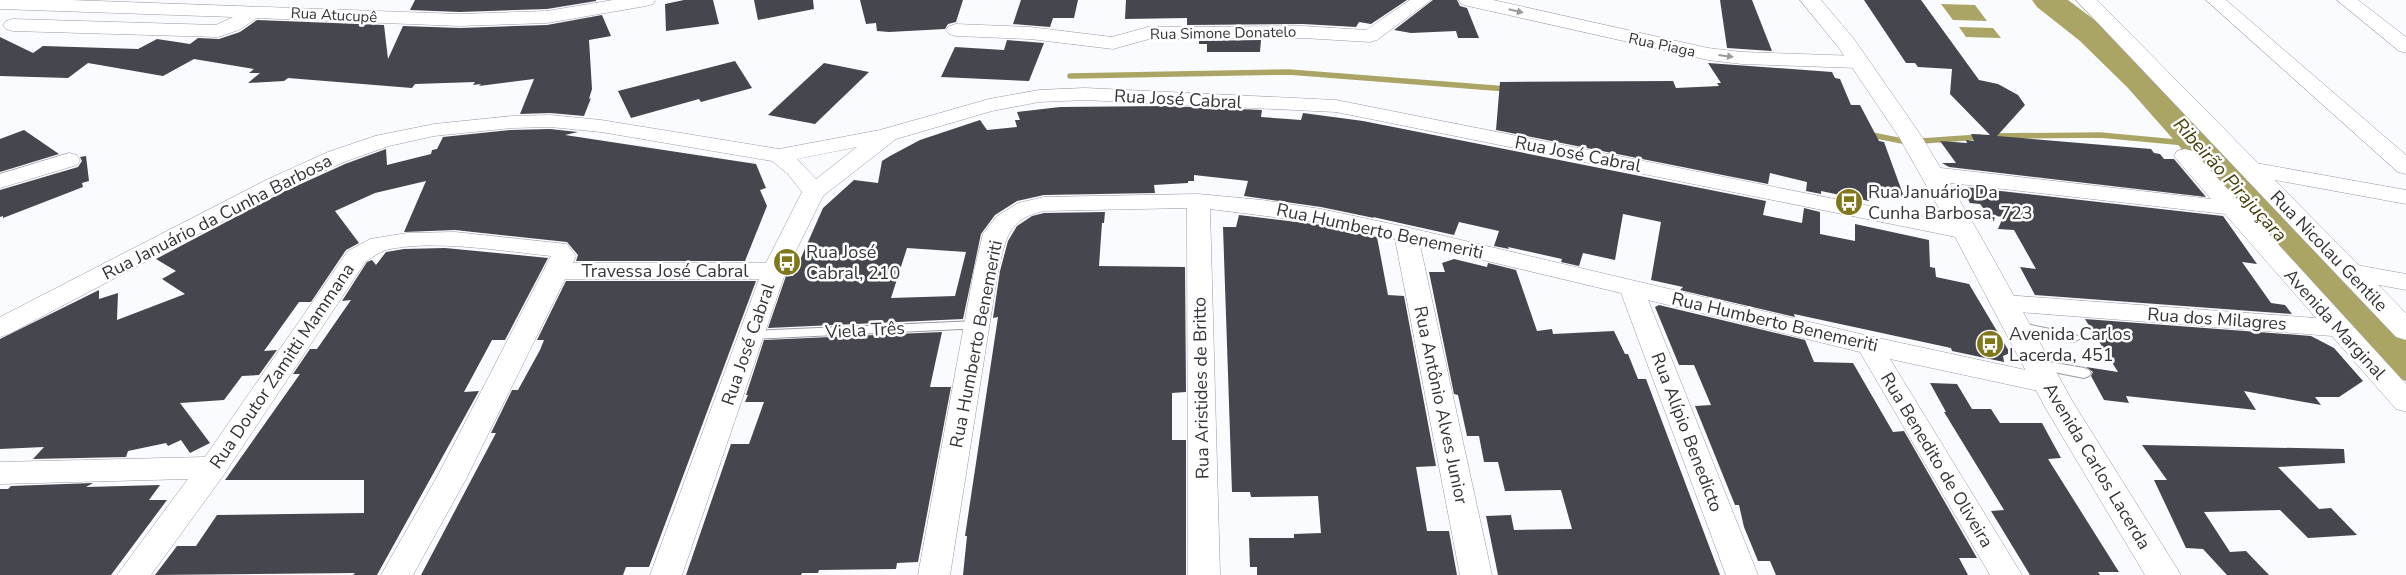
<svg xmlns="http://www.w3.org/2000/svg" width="2406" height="575" font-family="'Nunito Sans',sans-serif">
  <rect width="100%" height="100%" fill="#fafbff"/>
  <g fill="#aaa564">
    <polygon points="1941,4 1975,5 1987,21 1953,20"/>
    <polygon points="1959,27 1993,28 2001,38 1966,37"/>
  </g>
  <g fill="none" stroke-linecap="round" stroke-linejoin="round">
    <g stroke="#aaa564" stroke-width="5.5">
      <polyline points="1070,76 1289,72 1507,89"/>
      <polyline points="1867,134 1907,142 1980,137"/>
      <polyline points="1993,136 2100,135 2197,144"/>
    </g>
    <polygon fill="#aaa564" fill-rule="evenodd" points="2032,0 2068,0 2104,27 2152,74 2304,238 2406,338 2406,381 2390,376 2276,256 2128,88 2080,41 2037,7"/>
  </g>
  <g fill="#45464e" fill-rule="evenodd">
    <polygon points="415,0 596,0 596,1 547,9 460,12 410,10"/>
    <polygon points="684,0 713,0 719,24 666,31 665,4"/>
    <polygon points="754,0 813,0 814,9 758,20"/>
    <polygon points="860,0 963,0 956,22 948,24 945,29 889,32 877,31 876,23 866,24"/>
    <polygon points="1021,0 1078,0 1074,18 1053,18 1050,27 1013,24"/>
    <polygon points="1126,0 1407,0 1371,24 1359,22 1356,27 1303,24 1187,25 1187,18 1125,19"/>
    <polygon points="1433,0 1457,0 1460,6 1467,8 1479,38 1458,38 1456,31 1411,33 1394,30"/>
    <polygon points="1720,0 1752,0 1772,51 1727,48"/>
    <polygon points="1864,0 1921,0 1979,80 1998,84 2018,95 2025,105 1997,136 2151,149 2154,153 2160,154 2164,159 2174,159 2206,197 1949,167 1942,163 1956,163 1940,141 1967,143 1966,140 1974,141 1971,134 1990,135 1950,94 1952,69 1918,67 1915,63 1906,63"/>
    <polygon points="602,15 611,36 589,40 592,89 589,99 591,98 584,116 550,113 520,114 534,79 479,86 481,84 473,85 475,82 415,84 412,88 288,78 284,81 248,83 260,73 249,73 254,69 194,59 163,76 88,63 68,78 0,76 0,37 33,53 43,46 138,49 157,39 190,44 198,38 219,39 240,32 257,20 384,25 388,59 403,26 460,28 547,25"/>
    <polygon points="1007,40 1044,43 1029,81 941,77 955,47 1004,50"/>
    <polygon points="1261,40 1260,52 1207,52 1207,44 1199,44 1199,41"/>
    <polygon points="735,61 752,88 701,102 699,99 631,118 618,91"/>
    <polygon points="824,63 869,72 815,124 768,115"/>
    <polygon points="1708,63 1832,72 1835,78 1840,79 1851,105 1860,105 1879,141 1884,142 1904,197 1869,190 1869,201 1821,191 1821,194 1806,191 1807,182 1770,173 1768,184 1496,130 1500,82 1673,81 1676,88 1719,86 1717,83 1721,83"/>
    <path d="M1167 106 1262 110 1261 117 1301 120 1303 113 1363 121 1766 201 1763 215 1802 223 1804 208 1820 212V234L1855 241V224L1929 240 1930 267 1935 268 1936 277 1969 284 2010 353 2003 356 2004 362 1952 351 1951 348 1794 314 1795 317 1680 290 1683 287 1651 280 1661 222 1623 214 1615 260 1583 253 1579 266 1561 262 1562 259 1508 247 1509 249 1494 246 1499 231 1459 222 1454 235 1373 217 1374 218 1321 207 1244 196 1248 181 1194 175V181H1188V183L1154 185 1155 193 1044 195 1017 201 995 215 981 234 963 319 768 328 786 276H793L823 208 854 180 878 183 882 161 890 156 920 140 980 120 987 130 1017 127 1015 120H1020L1017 112 1060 107ZM907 248 966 252 955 296 891 298Z"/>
    <polygon points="550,129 578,132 565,135 756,164 766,188 760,190 767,206 745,261 576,261 578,255 567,242 455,230 404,232 426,181 375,193 335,211 359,243 346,250 311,302 299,302 264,351 277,350 259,375 242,376 224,400 180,403 210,443 190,453 181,440 168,446 166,443 128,451 126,457 33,459 44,447 0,449 0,339 99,290 99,299 118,293 117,320 185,294 162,279 176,271 156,259 283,192 345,164 386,149 387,165 431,154 432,150 437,149 443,137 511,130"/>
    <polygon points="24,130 59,154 0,172 0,139"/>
    <polygon points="86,156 89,181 82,183 83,187 3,218 3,216 0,217 0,190 78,167 82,161 80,157"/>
    <polygon points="1965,187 2223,216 2257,264 2242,262 2271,303 2285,305 2292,314 2035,295 2020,267 2036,269 2014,230 1998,229 2003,217 1989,215 1980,204 1970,203 1964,192"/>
    <polygon points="1105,212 1104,223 1102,223 1099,266 1185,267 1186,392 1172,393 1172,440 1186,440 1186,575 963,575 967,536 965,536 998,317 993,318 1000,271 1008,241 1017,226 1032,216 1044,213"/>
    <polygon points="1239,215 1321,225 1377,237 1388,295 1404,296 1436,466 1416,467 1427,531 1449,531 1457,575 1257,575 1257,567 1250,567 1249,538 1294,538 1294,534 1321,533 1318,496 1251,497 1250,492 1232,492 1223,227 1236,227"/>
    <polygon points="445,248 548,258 505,340 492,340 464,392 479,391 377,575 353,575 355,573 155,575 177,546 196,546 217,515 364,513 364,480 225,480 300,374 293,374 310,349 317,349 351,300 342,301 367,262 372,260 376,265 386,252 404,249"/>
    <polygon points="1454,259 1487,267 1488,263 1516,270 1537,331 1552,329 1553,334 1614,331 1625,354 1628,354 1638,379 1646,379 1720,575 1498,575 1486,516 1511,515 1514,530 1572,529 1561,490 1505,491 1498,462 1484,462 1479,436 1467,436 1458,395 1454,394 1429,272 1445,272 1442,263"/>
    <polygon points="566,281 756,281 649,567 626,567 623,575 421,575 496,433 491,433 512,390 518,390 540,350 544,340 537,340"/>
    <polygon points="1659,305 1805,340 1814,362 1853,363 1893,432 1904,431 1977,558 1959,558 1968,575 1776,575 1770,561 1758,561 1744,527 1739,505 1735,505 1695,406 1711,405 1694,365 1679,365 1655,307"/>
    <polygon points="2085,319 2311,336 2334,348 2363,381 2339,397 2315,397 2321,405 2244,391 2256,410 2126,396 2129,403 2104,400 2091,376 2093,372 2086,367 2118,372"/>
    <polygon points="942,332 930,387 951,387 918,562 897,563 896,569 819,570 818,573 802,573 801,575 686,575 731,444 749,444 764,402 745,402 748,395 746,395 764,340"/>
    <polygon points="1930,383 1957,384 1972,409 1991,409 2000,423 2042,423 2061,458 2048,459 2119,572 2098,572 2100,575 2030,575 1991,511 2004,510 1944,412 1946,412"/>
    <polygon points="2142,445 2344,449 2345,463 2278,467 2319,509 2331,508 2357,535 2308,538 2280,510 2204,512 2230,552 2246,551 2269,575 2227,575 2203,549 2186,548 2154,480 2167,480"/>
    <polygon points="93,483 86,487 160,485 149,500 167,500 111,575 0,575 0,489 8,489 11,486"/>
  </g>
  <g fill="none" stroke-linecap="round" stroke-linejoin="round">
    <g stroke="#9899a3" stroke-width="2">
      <g id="lane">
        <polygon points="977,321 983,325 982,328 752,339 745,335 752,331"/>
        <polygon points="2017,322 2074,334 2081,338 2074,342 2012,329 2011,326"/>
        <polygon points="2038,360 2084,368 2089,370 2091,373 2089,376 2084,378 2033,368 2031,365 2033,362"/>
      </g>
    </g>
    <g stroke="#9899a3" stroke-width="1">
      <g id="street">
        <polygon points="0,0 70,0 460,14 547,11 613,0 655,0 653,4 646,6 547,23 460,26 257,18 239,30 218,37 13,31 6,29 3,25 6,21 13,19 216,25 233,17 0,9"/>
        <polygon points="1410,0 1431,0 1377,40 1370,42 1303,38 1149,39 1113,49 1030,39 956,36 949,34 946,30 949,26 956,24 1030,27 1112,37 1148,27 1303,26 1366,30"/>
        <polygon points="1459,0 1493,0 1708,48 1742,52 1858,56 1865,58 1868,62 1865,66 1858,68 1742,64 1708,60 1468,6 1461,4"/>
        <polygon points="2206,0 2226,0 2406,155 2406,174 2398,172"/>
        <polygon points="2337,0 2358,0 2406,37 2406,53 2399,51"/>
        <path d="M1085 88 1336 100 1966 225 1974 227 1978 232 1974 237 1966 239 1336 112 1085 100 1039 102 992 111 896 139 823 196 786 271 682 575H650L759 279H565L466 479 413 575H381L438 475 551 256C503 251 431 239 386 250 379 252 372 258 366 261L223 476 151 575H117L188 479 0 484V462L205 457 348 251 370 239 407 233 455 232 567 244 576 256 573 263H766L802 192 788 174 772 161 601 132 550 127 512 128 434 136 389 146 344 162 282 190 9 334 0 337V317L266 180 328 152 375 136 434 124 512 116 550 115 601 120 779 149 880 130 989 99 1039 90ZM857 147 816 179 797 159Z"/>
        <polygon points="2185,149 2193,151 2406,384 2406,412 2396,409 2332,336 2005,311 1996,309 1992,303 1996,297 2005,295 2316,318 2225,214 1932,181 1924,179 1921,174 1924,169 1932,167 2211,199 2174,156 2177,151"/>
        <polygon points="69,153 77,155 80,160 77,165 0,188 0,174"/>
        <polygon points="2250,162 2406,190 2406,204 2242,174 2239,169 2242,164"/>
        <path d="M1198 194 1262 200 1321 209 1406 227 1869 336 2058 377 2062 384 2058 391 2048 393 1890 359 2022 575H1990L1860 352 1648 300 1758 575H1726L1621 293 1420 245 1492 575H1460L1395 239 1321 223 1210 209 1220 575H1188L1187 208 1044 211C1007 219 1006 239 998 271L950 575H918L974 271 983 234 996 217 1018 203 1044 197Z"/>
        <polygon points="2351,264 2406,274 2406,290 2342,278 2339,272 2342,266"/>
      </g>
    </g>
    <g stroke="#9899a3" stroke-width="1">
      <polygon id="secondary" points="2076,0 2097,0 2406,313 2406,340 2396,337"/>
    </g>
    <g stroke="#9899a3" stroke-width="1">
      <polygon id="primary" points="1800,0 1821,0 1854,39 1922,137 1980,235 2074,404 2181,575 2145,575 2046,409 1954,235 1899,137 1839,48"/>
    </g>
    <use href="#lane" fill="#fff" fill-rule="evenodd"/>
    <use href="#street" fill="#fff" fill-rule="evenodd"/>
    <use href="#secondary" fill="#fff" fill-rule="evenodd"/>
    <use href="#primary" fill="#fff" fill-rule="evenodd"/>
  </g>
  <defs><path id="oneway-solid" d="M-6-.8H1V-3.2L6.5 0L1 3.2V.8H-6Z" transform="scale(1.25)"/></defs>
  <g fill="#9a9a9c">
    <use href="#oneway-solid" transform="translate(1516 11) rotate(13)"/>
    <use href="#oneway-solid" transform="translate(1726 56) rotate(7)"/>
  </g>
  <defs>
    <g id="bus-disc" transform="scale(1.4375)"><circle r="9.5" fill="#7f771b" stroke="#fff"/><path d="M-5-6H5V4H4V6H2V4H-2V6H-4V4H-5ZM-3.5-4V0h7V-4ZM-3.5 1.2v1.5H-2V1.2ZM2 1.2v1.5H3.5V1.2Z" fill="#fff"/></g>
  </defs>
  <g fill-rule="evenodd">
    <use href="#bus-disc" x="1849" y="202"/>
    <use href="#bus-disc" x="787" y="262"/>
    <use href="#bus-disc" x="1990" y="344"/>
  </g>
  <g text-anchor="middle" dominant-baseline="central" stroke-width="5" stroke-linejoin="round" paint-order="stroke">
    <g font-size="15" fill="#35353a" stroke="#fff">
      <text transform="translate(334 15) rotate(3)">Rua Atucupê</text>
      <text transform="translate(1223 33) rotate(-1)">Rua Simone Donatelo</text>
      <text transform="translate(1662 45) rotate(12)">Rua Piaga</text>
    </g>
    <g font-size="18" fill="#35353a" stroke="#fff">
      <text transform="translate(1178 99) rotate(3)">Rua José Cabral</text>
      <text transform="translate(1578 154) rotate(11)">Rua José Cabral</text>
      <text transform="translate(217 217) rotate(-27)">Rua Januário da Cunha Barbosa</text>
      <text transform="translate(1380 231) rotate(12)">Rua Humberto Benemeriti</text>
      <text transform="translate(2329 251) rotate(46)">Rua Nicolau Gentile</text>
      <text x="665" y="271">Travessa José Cabral</text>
      <text transform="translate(2217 319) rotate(4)">Rua dos Milagres</text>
      <text transform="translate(1775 322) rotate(13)">Rua Humberto Benemeriti</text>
      <text transform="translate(2335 324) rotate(48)">Avenida Marginal</text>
      <text transform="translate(865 330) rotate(-3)">Viela Três</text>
      <text transform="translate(748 344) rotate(-71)">Rua José Cabral</text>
      <text transform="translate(976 344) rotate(-79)">Rua Humberto Benemeriti</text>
      <text transform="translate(282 366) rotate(-56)">Rua Doutor Zamitti Mammana</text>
      <text transform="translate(1201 388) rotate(-91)">Rua Aristides de Britto</text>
      <text transform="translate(1441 405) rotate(78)">Rua Antônio Alves Junior</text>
      <text transform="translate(1687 432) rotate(69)">Rua Alípio Benedicto</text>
      <text transform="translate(1937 460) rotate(59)">Rua Benedito de Oliveira</text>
      <text transform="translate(2097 466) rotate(59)">Avenida Carlos Lacerda</text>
    </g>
    <g font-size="18" fill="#35353a" stroke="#fff" text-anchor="start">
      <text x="1868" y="192">Rua Januário Da<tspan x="1868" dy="21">Cunha Barbosa, 723</tspan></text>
      <text x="806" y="252">Rua José<tspan x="806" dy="21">Cabral, 210</tspan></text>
      <text x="2009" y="334">Avenida Carlos<tspan x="2009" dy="21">Lacerda, 451</tspan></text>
    </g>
    <g font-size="19" font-style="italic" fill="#45400b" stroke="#fff">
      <text transform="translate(2230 180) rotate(48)">Ribeirão Pirajuçara</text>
    </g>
  </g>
</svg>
